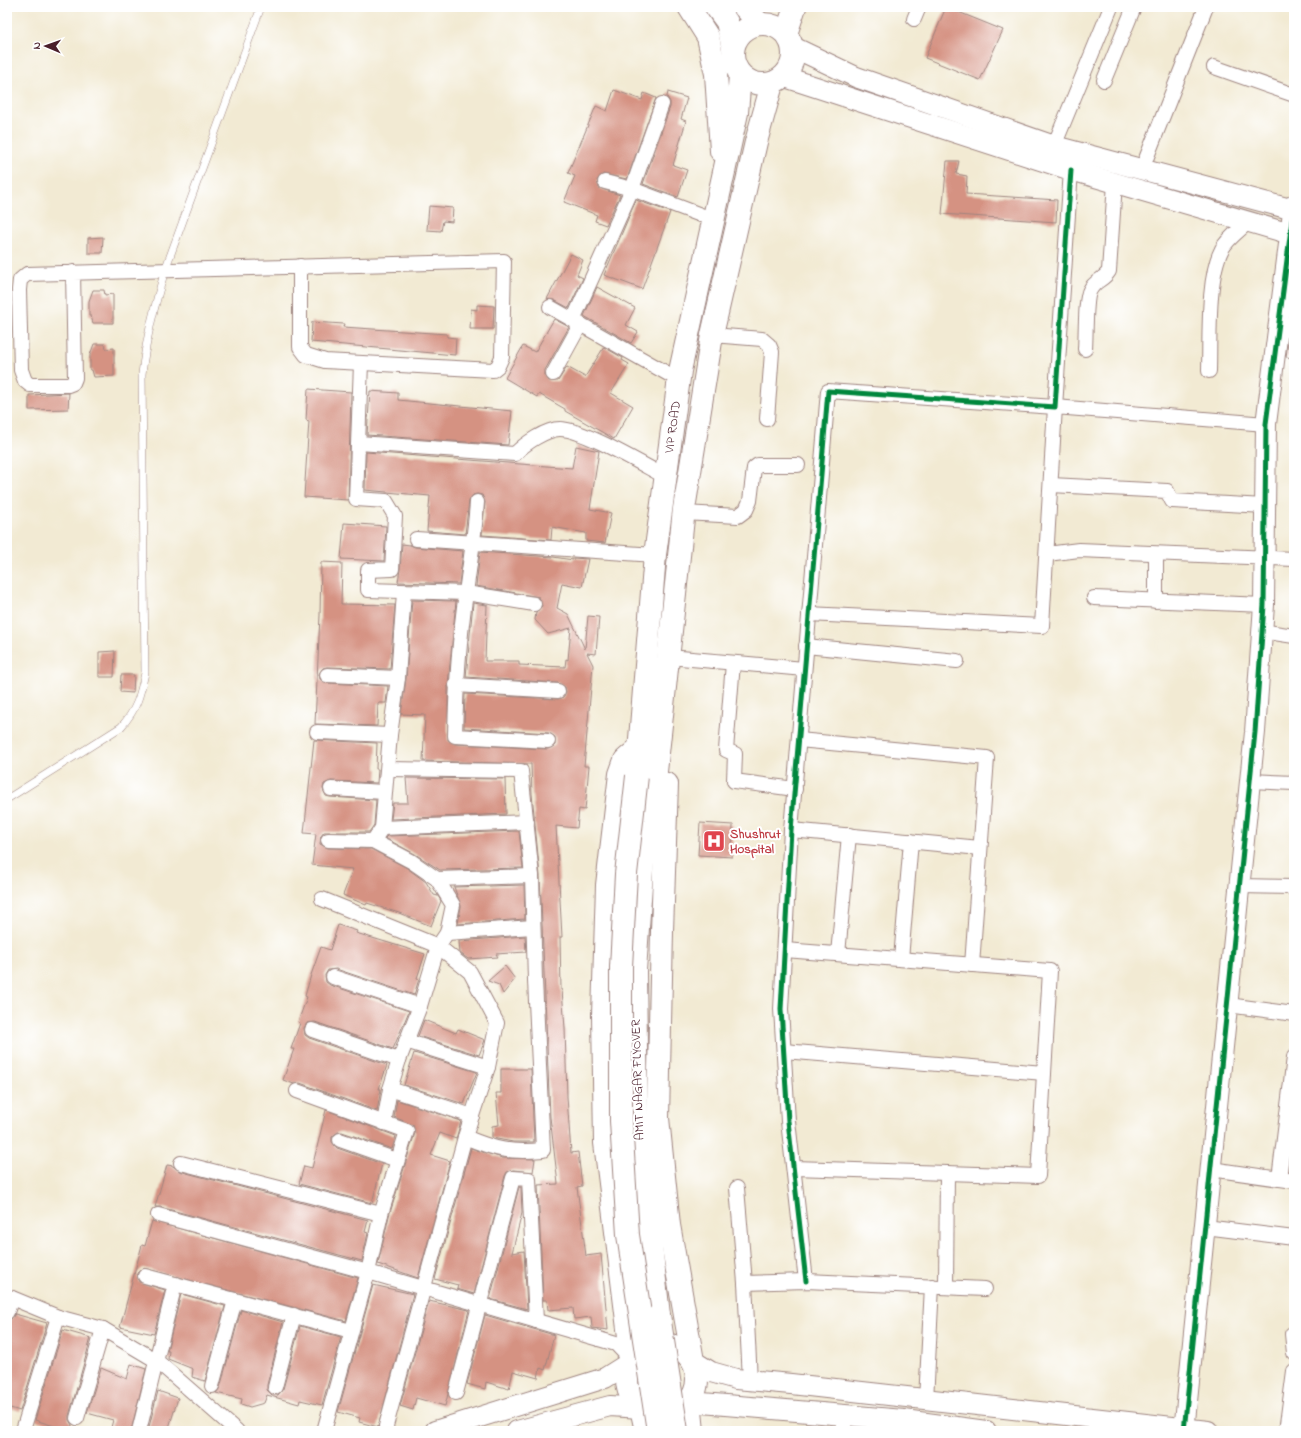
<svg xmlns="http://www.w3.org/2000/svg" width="1301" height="1438" font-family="'Indie Flower',sans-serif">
  <rect width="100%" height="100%" fill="#fff"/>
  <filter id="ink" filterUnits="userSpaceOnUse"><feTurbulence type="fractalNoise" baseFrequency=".025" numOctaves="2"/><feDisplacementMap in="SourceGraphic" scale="8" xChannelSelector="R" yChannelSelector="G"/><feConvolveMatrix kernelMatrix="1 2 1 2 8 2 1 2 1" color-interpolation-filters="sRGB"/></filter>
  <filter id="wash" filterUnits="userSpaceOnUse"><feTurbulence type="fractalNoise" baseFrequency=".012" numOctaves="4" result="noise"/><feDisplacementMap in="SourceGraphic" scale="16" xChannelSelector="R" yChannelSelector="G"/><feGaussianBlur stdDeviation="0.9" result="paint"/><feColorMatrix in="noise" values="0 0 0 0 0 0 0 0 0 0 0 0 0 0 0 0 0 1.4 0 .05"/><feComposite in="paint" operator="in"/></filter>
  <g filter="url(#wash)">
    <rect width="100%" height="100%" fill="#f2ead3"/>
    <g id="blocks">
      <g fill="#d59282">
        <polygon points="946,7 1003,30 980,80 925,58"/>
        <polygon points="614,90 642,100 644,93 656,98 627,179 603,174 597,180 599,188 620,195 606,225 595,221 597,215 564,202 575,176 568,173 596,106 607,111"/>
        <polygon points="668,92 687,98 681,119 686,121 673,165 687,170 678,197 643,184 670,107 670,102 667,97"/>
        <polygon points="947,161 959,161 956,174 967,176 966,194 1057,200 1056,222 942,214"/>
        <polygon points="636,200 670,212 642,289 604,275"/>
        <polygon points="429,206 453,208 452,222 443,221 441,231 427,230"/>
        <polygon points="103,237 102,253 88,253 88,238"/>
        <polygon points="571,254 583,260 577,275 583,278 569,308 554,300 547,299"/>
        <polygon points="597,287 635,308 626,325 638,332 631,343 584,316"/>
        <polygon points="93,290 104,290 105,295 113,294 113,323 93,323 91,316 89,316 89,301"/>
        <polygon points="477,305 494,306 493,329 470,329 471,309 477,310"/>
        <polygon points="1292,312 1294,312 1294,358 1286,357"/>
        <polygon points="554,319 569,327 545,370 545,375 549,381 558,381 567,367 585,377 604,347 623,358 622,360 629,364 611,393 633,406 614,439 565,411 565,409 539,394 537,397 505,378 523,346 535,352"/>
        <polygon points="312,322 344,324 343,327 447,334 447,337 456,338 455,355 311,342"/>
        <polygon points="94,344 105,344 106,349 114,348 114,376 94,377 92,370 90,370 90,355"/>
        <polygon points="308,389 351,392 348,500 304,497 309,421 306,420"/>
        <polygon points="370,391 398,393 398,400 512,411 508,445 367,435"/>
        <polygon points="69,393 68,409 29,410 29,395"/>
        <polygon points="576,446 599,451 590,509 611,513 605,543 586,541 586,533 552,527 551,540 482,535 485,502 482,495 477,494 473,495 469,501 465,534 427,531 430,496 365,490 366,452 572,468"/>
        <polygon points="344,523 386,526 384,561 341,559"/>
        <polygon points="402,544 410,545 415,547 463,551 459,584 398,582 400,569"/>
        <polygon points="480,552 553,557 573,560 573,558 588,559 582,587 562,583 557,608 568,614 585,649 588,616 599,617 596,654 587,653 593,665 584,766 589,766 585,810 579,809 577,828 556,826 562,937 560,937 561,990 562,990 565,1028 567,1097 571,1153 578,1152 582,1186 577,1187 586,1256 601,1254 608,1330 592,1328 591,1317 574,1319 573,1308 548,1310 547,1300 543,1300 538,1185 558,1184 550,1117 540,876 532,794 531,764 423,761 425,715 401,714 406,679 412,600 456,601 448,685 448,740 455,744 548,749 555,745 555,737 549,733 464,728 465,694 558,699 562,698 566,692 565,687 558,683 466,677 473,603 487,605 485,661 519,661 519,665 565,667 566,659 568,660 571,628 548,634 535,620 536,612 542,606 539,597 476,586"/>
        <polygon points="321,562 342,563 341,604 395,605 390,669 327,667 323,668 319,674 320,679 327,683 388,686 386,703 378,703 377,726 315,724 320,615"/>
        <polygon points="115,651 114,677 99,677 99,652"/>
        <polygon points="121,675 134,675 133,693 120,692"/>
        <polygon points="314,740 377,743 376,769 378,769 377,783 331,781 324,784 323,789 326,796 330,797 376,800 374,825 369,832 324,832 321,836 320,844 328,848 371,849 407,868 426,882 434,895 438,896 441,901 431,926 399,913 367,903 366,905 343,895 353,869 312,865 316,834 304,833"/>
        <polygon points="406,778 505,779 506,814 391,819 393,803 408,803"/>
        <polygon points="700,823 733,825 732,857 698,855"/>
        <polygon points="519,831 523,868 440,870 415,854 385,838 387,836"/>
        <polygon points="524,885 525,919 458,924 461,906 454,887"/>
        <polygon points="338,925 357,931 356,933 425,954 417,978 419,979 414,995 336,969 328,970 325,975 326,982 330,985 409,1011 393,1049 315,1022 307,1023 304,1028 305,1035 309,1038 387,1065 379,1089 381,1089 377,1111 300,1083 294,1084 283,1080 294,1049 291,1049 300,1023 298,1022 307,997 305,996 311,975 321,947 330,950"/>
        <polygon points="525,936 526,952 496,954 498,957 468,959 460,953 459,941"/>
        <polygon points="505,966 515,979 503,994 499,985 488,981"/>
        <polygon points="424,1020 456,1033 458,1029 485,1040 479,1055 418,1036"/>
        <polygon points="414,1053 477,1072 464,1104 404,1085"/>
        <polygon points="501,1069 531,1069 534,1142 513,1142 492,1138 492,1126 499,1125 496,1093 501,1093"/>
        <polygon points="397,1100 461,1121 456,1139 440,1133 431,1155 450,1161 418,1278 378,1264 389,1216 415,1133 413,1125 394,1117"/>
        <polygon points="326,1110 396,1136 392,1149 342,1132 338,1132 332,1137 332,1142 337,1148 382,1164 372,1203 299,1184 304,1166 312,1168"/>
        <polygon points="471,1148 502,1158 535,1159 533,1172 513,1170 507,1172 505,1176 474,1294 457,1289 458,1285 435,1279"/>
        <polygon points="167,1165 173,1166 179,1171 368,1220 365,1232 368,1233 362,1261 160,1207 155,1207"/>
        <polygon points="519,1187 521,1187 522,1213 512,1253 524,1251 527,1309 490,1299"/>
        <polygon points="152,1221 358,1278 346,1321 143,1268 137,1273 139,1282 165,1290 154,1334 120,1327 142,1245 145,1246"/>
        <polygon points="373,1285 413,1294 378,1427 359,1422 360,1418 338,1412"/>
        <polygon points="181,1294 225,1306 205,1381 192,1377 193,1369 168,1359 169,1351 167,1351"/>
        <polygon points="429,1301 469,1310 445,1406 416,1398 413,1410 400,1406"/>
        <polygon points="241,1310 283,1322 267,1385 267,1390 272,1395 278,1395 283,1389 300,1326 341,1337 322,1405 300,1400 299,1404 267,1395 264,1403 250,1407 241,1404 242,1399 216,1393 220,1388"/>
        <polygon points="15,1314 47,1323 20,1411 7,1407 7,1329 10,1320"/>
        <polygon points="485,1315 554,1335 545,1370 540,1368 538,1378 513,1371 509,1389 486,1382 485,1389 467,1384"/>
        <polygon points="63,1330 91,1338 69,1416 69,1420 72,1425 70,1431 35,1420"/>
        <polygon points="131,1364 146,1369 131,1431 110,1431 113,1420 87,1413 101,1368 127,1379"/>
        <polygon points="158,1391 178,1398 168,1431 148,1431"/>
      </g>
    </g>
  </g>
  <g filter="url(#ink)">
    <use href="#blocks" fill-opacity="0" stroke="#9e847f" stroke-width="1"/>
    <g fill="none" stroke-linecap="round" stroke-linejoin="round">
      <g stroke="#9e847f" stroke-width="8">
        <path id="lane" d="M7 799 121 727C137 709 140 696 145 673L142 374C146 338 155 305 165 270L261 7"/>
      </g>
      <g stroke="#9e847f" stroke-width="16">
        <g id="street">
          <polyline points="914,19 919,7"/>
          <polyline points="1214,67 1294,95"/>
          <polyline points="1104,80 1134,7"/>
          <polyline points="1054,146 1111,7"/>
          <polyline points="1142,169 1206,7"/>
          <polyline points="605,182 632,189 714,220"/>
          <polyline points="73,272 75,378 73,383 68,385 30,385 25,381 21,370 19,290 20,280 27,274 504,261 502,357 498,366 493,370 325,361 306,355 300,347 300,266"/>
          <polyline points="550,307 679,380"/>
          <polyline points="573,320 632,189 662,104"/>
          <polyline points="712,335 762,339 769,345 772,352 767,419"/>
          <path d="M1085 349C1086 337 1085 298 1090 290 1095 280 1104 280 1109 271L1115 183"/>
          <polyline points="361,363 356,499 386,501 395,516 392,569 368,570 368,590 466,593 534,604"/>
          <path d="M1209 371C1210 337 1207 277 1222 249 1227 239 1240 230 1248 222"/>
          <polyline points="553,374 580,325"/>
          <path d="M359 443 515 454C524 444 546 429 560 429 583 429 643 465 666 477"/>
          <polyline points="1051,485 1167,491 1172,501 1265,506"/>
          <path d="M477 502C475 533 470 562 466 593 459 640 456 688 455 736L548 741"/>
          <polyline points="684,513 738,516 746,510 750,501 754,468 758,465 798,465"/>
          <polyline points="416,539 655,555"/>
          <polyline points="1047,554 1079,550 1294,559"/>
          <polyline points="1094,598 1264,605"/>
          <polyline points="1156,601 1156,554"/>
          <polyline points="809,614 1042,626 1055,407 1266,424"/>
          <polyline points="1261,631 1294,636"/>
          <polyline points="806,646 957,661"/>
          <polyline points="669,657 804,669"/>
          <polyline points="733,663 726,750 735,754 734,781 795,789"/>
          <polyline points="327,675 398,678"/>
          <polyline points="456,685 558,691"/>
          <polyline points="317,732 390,735"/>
          <polyline points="799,740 987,758 972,965"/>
          <polyline points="1251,781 1294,783"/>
          <polyline points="331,789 384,792"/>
          <polyline points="382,828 527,822"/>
          <polyline points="791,830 980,848"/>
          <polyline points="328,840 373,841"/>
          <polyline points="437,879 532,876"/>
          <polyline points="1240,886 1294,887"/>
          <path d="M322 899 438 946 470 972 497 1023 488 1067 465 1137C496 1150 510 1153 543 1150L535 980 532 876 521 771 388 769"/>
          <polyline points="447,933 533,927"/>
          <polyline points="785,950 1050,971 1038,1176 794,1168"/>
          <polyline points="838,954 849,835"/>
          <polyline points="901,959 911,841"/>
          <polyline points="333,977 420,1006"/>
          <polyline points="1228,1005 1294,1014"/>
          <polyline points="312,1030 399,1060"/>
          <polyline points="406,1041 488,1067"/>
          <polyline points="784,1051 1044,1073"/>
          <polyline points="390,1089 472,1116"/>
          <polyline points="297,1091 407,1131 381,1214 368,1272 324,1431"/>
          <polyline points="384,1123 390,1089 399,1060 420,1006 438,946 447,933 453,905 437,879 411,861 373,841 382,828 390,735 398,678 404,592"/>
          <polyline points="340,1140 397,1160"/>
          <polyline points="181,1163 381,1214"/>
          <polyline points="1211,1169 1294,1181"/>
          <polyline points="1279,1179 1294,1057"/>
          <polyline points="737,1188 745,1283 750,1380"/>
          <polyline points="158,1215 368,1272 616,1344 632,1361"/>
          <polyline points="1205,1227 1294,1238"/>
          <polyline points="145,1276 351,1331"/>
          <polyline points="806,1281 788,1121 781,1009 791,830 828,391 1055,407 1071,170"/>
          <polyline points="745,1283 806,1281 985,1289"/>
          <polyline points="946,1287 947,1173"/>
          <polyline points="7,1296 58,1317 103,1329 157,1361 237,1431"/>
          <polyline points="7,1312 12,1298"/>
          <polyline points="1292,1334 1294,1353"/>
          <polyline points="212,1386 235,1300"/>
          <polyline points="275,1387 294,1315"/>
          <polyline points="456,1393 513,1178 529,1179 536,1321"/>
          <polyline points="926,1400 932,1286"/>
          <polyline points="77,1418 103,1329"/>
          <polyline points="23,1430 58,1317"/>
          <polyline points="139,1431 175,1284"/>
          <polyline points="387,1431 386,1426 465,1137"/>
          <polyline points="843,1431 846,1414"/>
          <polyline points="1286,1431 1294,1371"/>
        </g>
      </g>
      <g stroke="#9e847f" stroke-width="22">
        <g id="secondary">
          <polyline points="793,47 856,77 1054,146 1294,210"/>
          <polyline points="785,77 1071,170 1294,235"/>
          <polyline points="693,1361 711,1372 736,1379 791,1384 1208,1431"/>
          <polyline points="690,1402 904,1420 986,1431"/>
          <polyline points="435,1431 605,1378 632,1361"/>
          <polyline points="517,1431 610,1406 641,1408"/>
          <polyline points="1184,1431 1255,732 1264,605 1266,424 1294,205"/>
        </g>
      </g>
      <g stroke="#9e847f" stroke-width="24">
        <g id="primary">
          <polyline points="689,7 708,37 716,74 721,151"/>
          <polyline points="716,7 727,22 733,48"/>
          <polyline points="744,7 760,24"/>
          <circle cx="763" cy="54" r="30"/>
          <polyline points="786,34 795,7"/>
          <polyline points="637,776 655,555 680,371 737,113 740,75"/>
          <polyline points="667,784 662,931 658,1118 669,1225 693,1361"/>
          <polyline points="659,1315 637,1123 635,971 642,870 655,781 684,509 712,335 756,142 772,84"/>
          <circle cx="662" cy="1379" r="35"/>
          <polyline points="632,1361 605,1143 603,1015 607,885 620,774 625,760 640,747"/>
          <polyline points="690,1402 693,1431"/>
          <polyline points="641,1408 646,1431"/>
        </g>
      </g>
      <use href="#lane" stroke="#fff" stroke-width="7"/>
      <use href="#street" stroke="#fff" stroke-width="14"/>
      <use href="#secondary" stroke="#fff" stroke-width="20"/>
      <use href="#primary" stroke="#fff" stroke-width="22"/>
      <g stroke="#9e847f" stroke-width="24" stroke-linecap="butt">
        <g id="primary-bridge">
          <polyline points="637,776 626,874 621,967 621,1121 628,1235 658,1431"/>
          <polyline points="659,1315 677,1431"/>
        </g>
      </g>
      <use href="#primary-bridge" stroke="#fff" stroke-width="22"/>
      <g stroke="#fff" stroke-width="8">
        <g id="cycleway">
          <polyline points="806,1281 788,1121 781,1009 791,830 828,391 1055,407 1071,170"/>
          <polyline points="1184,1431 1255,732 1264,605 1266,424 1294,205"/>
        </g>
      </g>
      <use href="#cycleway" stroke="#00873e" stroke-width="5"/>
    </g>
  </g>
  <defs>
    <g id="hospital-square" transform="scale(1.15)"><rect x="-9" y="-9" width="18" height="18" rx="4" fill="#e0444e" stroke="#fff"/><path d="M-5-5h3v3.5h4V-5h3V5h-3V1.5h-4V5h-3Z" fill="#fff"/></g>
  </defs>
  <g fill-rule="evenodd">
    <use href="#hospital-square" x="714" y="841"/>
  </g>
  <g text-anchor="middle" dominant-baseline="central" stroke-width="4" stroke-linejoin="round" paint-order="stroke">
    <g font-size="13" fill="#4a1f2b" stroke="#fff">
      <text transform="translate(673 427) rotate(-82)">VIP ROAD</text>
      <text transform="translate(638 1080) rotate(-92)">AMIT NAGAR FLYOVER</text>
    </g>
    <g font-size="13" font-weight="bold" fill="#be3a42" stroke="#fff" text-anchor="start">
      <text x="730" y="834">Shushrut<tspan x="730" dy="15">Hospital</tspan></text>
    </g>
  </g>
  <rect width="1301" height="1438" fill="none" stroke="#fff" stroke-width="24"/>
  <g transform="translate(46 46) rotate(272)" stroke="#ffffff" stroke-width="3" paint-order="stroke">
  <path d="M0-3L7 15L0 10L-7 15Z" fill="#4a1f2b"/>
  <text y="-6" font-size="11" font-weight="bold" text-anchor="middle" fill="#4a1f2b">N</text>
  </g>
</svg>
